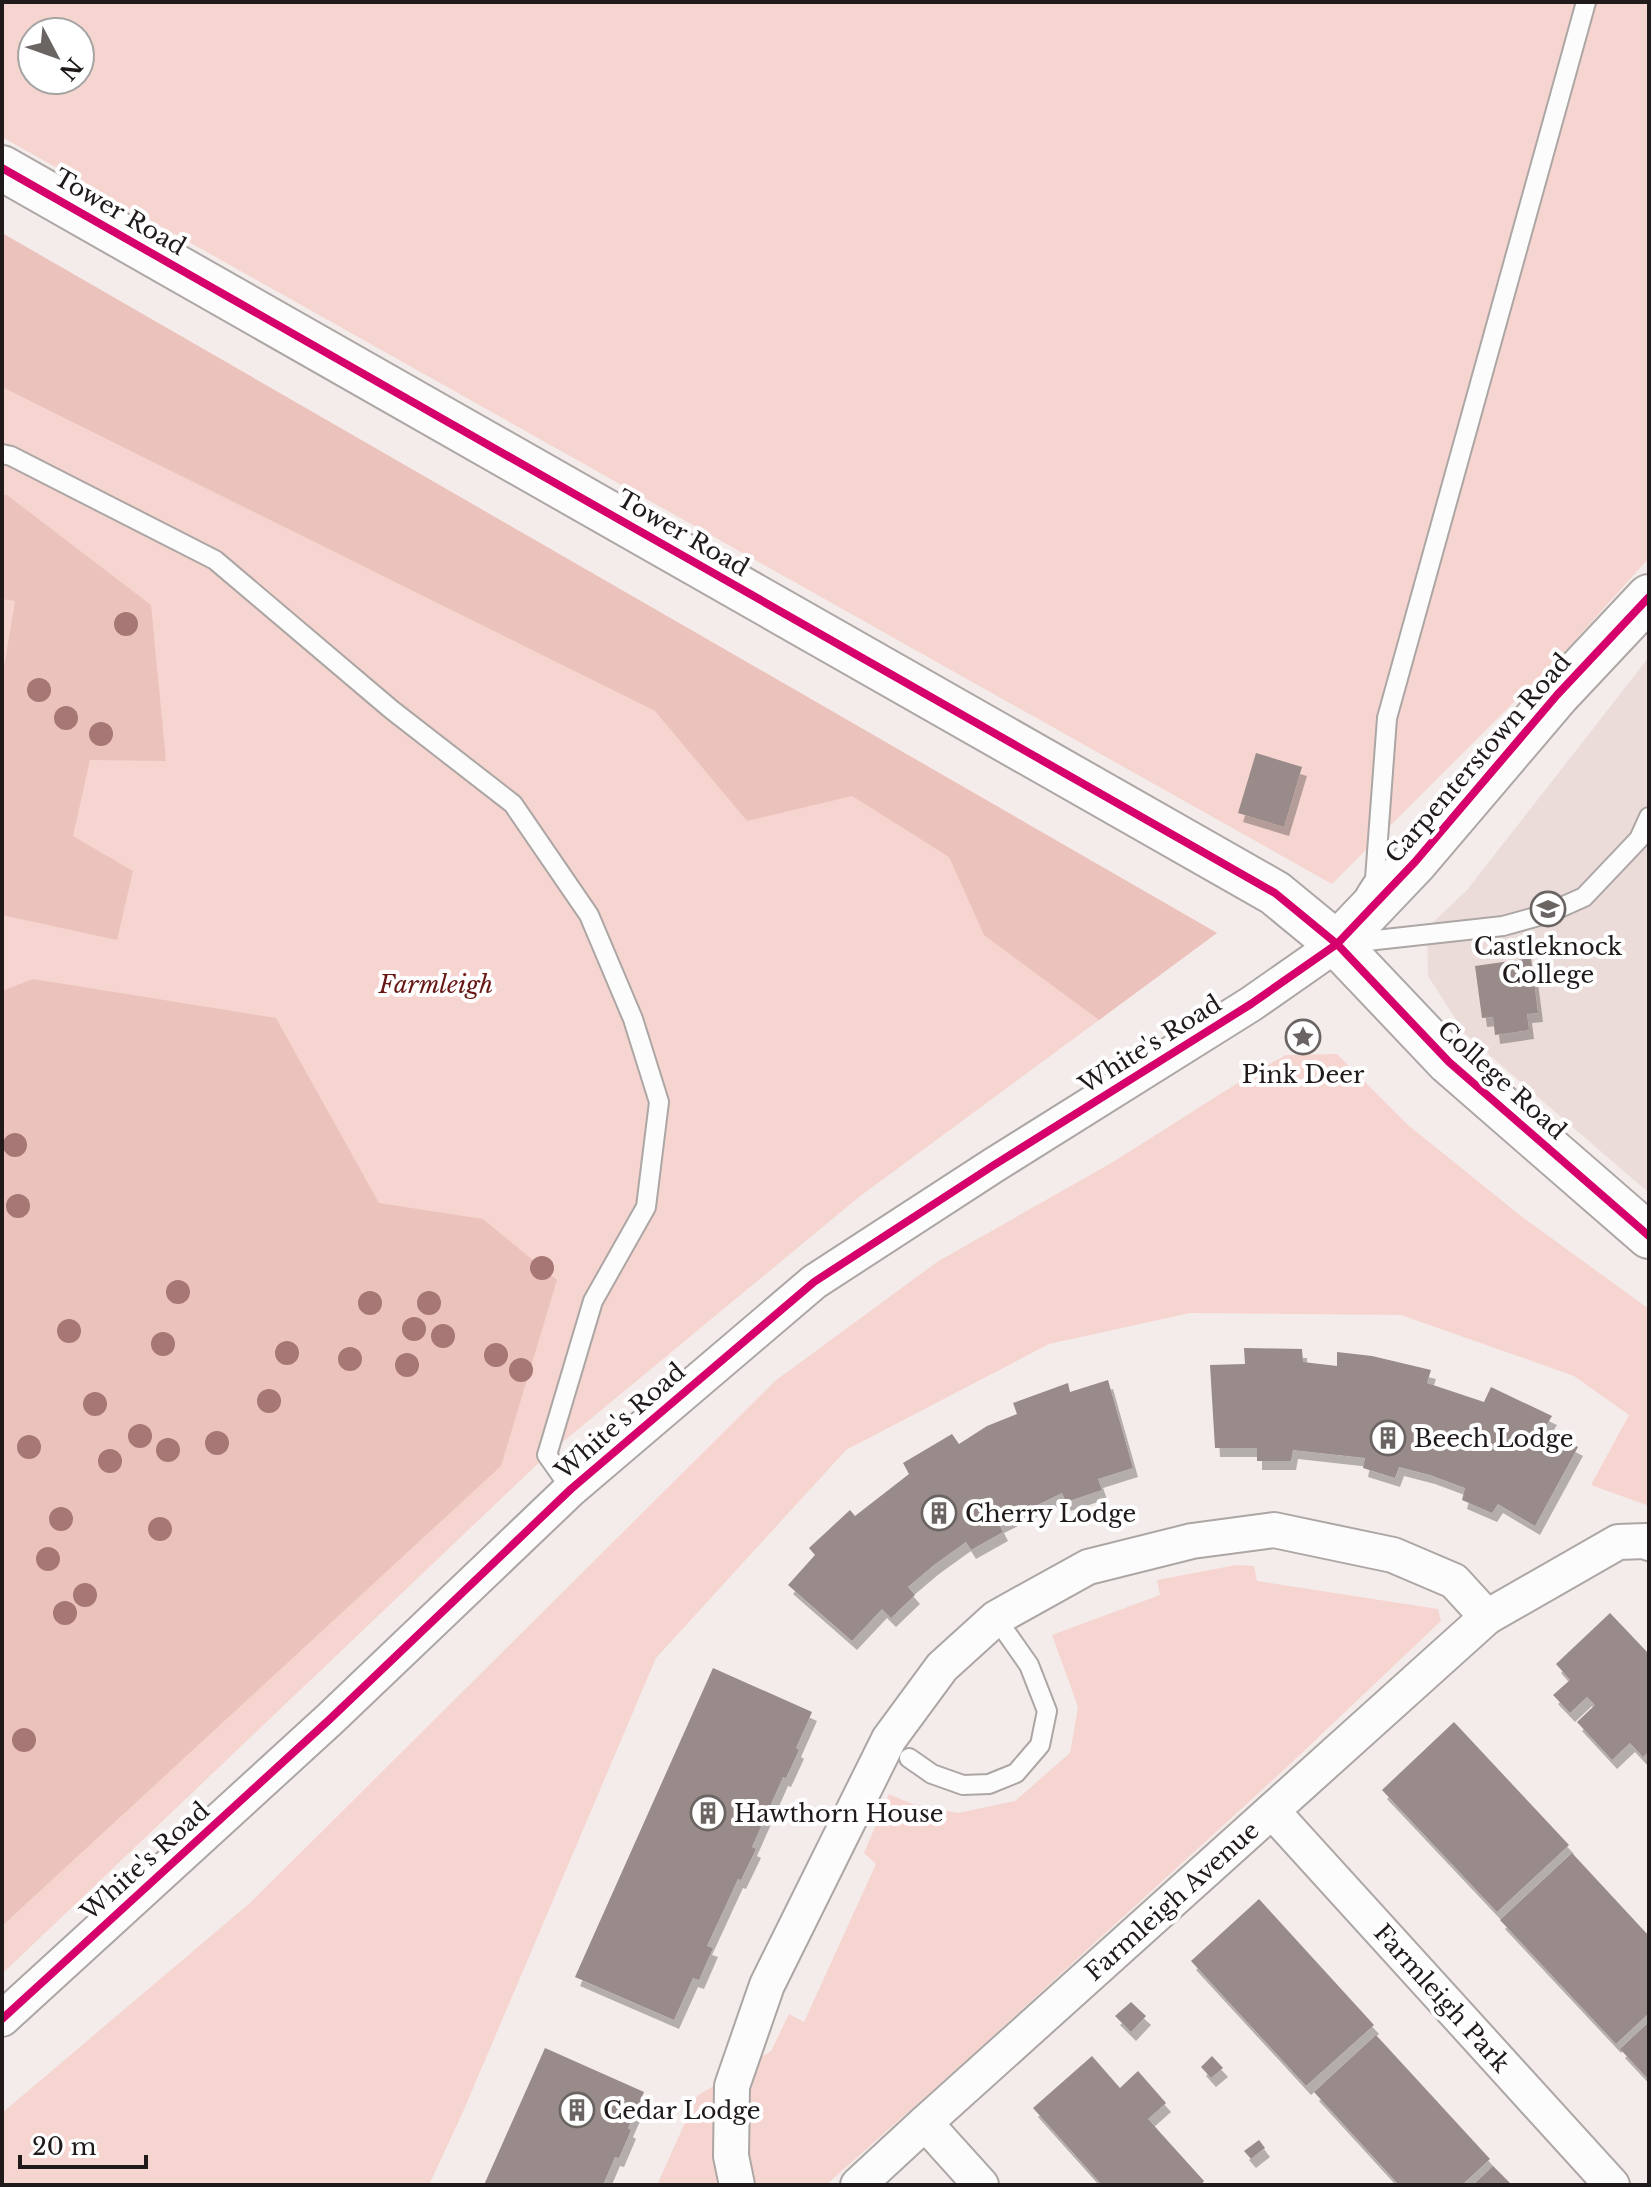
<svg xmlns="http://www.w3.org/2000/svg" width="1651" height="2187" font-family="'Libre Baskerville',serif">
  <defs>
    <filter id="shadow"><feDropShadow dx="5" dy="9" stdDeviation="0" flood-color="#0004"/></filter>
  </defs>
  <rect width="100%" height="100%" fill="#f4ecea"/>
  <polygon fill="#ecdcd9" points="1649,657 1649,1193 1465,1034 1428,976 1427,928 1467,890"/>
  <g fill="#f6d5d0" fill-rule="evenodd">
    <path d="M2 2H1649V558L1569 647 1332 884 2 137ZM32 32H80V80H32Z"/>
    <polygon points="2,233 1217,933 859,1197 547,1455 2,1974"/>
    <polygon points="1337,1054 1408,1125 1521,1216 1649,1309 1649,1506 1591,1485 1629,1415 1574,1376 1401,1315 1190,1313 1049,1344 846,1450 656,1658 463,2112 429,2185 2,2185 2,2113 251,1902 775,1381 937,1262 1113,1162 1255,1072 1286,1055"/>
    <polygon points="1236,1565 1254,1566 1257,1581 1438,1609 1441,1621 1287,1767 971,2056 826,2185 657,2185 697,2096 771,2051 789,2014 804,2022 876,1864 864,1853 889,1794 912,1804 958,1813 1015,1801 1070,1753 1078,1707 1052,1635 1160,1595 1157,1580"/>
  </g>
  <g fill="#ebc3bc">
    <polygon points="2,233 1217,933 1099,1020 984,935 949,857 852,796 747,821 655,711 2,387"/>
    <polygon points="2,494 7,495 151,605 166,761 90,760 73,836 133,871 117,940 2,915 2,679 15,601 2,599"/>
    <polygon points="33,979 276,1018 379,1203 483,1219 557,1280 501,1466 2,1926 2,991"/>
  </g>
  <g fill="#998b89" filter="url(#shadow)">
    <polygon points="1256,753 1302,767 1284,827 1238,813"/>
    <polygon points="1531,958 1538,1013 1527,1014 1529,1030 1495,1035 1493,1017 1482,1018 1475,966"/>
    <polygon points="1244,1348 1302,1349 1303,1362 1337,1366 1337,1352 1372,1356 1431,1370 1427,1383 1484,1402 1491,1387 1552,1416 1544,1429 1578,1447 1535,1526 1498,1504 1492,1513 1462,1500 1465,1488 1430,1475 1399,1467 1395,1478 1363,1468 1365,1458 1293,1450 1291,1461 1257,1461 1257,1448 1215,1448 1210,1365 1245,1364"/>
    <polygon points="1108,1380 1133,1468 1098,1479 1102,1490 1066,1502 1062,1493 999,1524 1003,1532 971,1550 966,1542 934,1565 908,1587 915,1595 891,1618 882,1609 852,1641 788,1585 815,1555 809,1548 850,1510 855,1516 909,1474 903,1463 952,1434 959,1444 987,1426 1017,1414 1013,1403 1068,1383 1070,1392"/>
    <polygon points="1610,1613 1649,1654 1649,1751 1643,1757 1630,1743 1612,1760 1577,1722 1595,1705 1587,1697 1570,1713 1553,1695 1570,1680 1556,1664"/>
    <polygon points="713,1668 812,1712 796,1748 799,1750 786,1778 783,1777 752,1847 756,1849 741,1880 738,1879 707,1946 713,1948 699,1980 693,1978 674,2020 575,1977"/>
    <polygon points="1454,1722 1569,1845 1497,1912 1382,1790"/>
    <polygon points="1572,1853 1649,1936 1649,2013 1616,2044 1500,1920"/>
    <polygon points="1259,1899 1374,2025 1306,2086 1191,1961"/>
    <polygon points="1131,2002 1146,2016 1131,2032 1115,2016"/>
    <polygon points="1649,2022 1649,2080 1620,2049"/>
    <polygon points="1376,2035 1490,2159 1462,2185 1399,2185 1314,2092"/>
    <polygon points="545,2048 644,2092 628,2128 631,2130 619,2158 615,2157 603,2185 484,2185"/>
    <polygon points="1092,2056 1120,2088 1138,2071 1166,2103 1148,2119 1204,2181 1201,2185 1102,2185 1033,2108"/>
    <polygon points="1212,2056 1223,2068 1211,2078 1201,2067"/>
    <polygon points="1259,2140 1265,2148 1251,2159 1244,2151"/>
    <polygon points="1493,2166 1512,2185 1473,2185"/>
  </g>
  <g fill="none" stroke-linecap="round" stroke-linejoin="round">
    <g stroke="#aca6a4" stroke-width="22">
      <g id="service">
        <polyline points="2,454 11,456 215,560 392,710 513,804 589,915 633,1019 659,1102 646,1207 593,1301 547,1455 571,1489"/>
        <polyline points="1366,893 1375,879 1387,718 1586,2"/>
        <polyline points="1349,943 1503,926 1546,914 1584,897 1639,839 1649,817"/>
        <polyline points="909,1758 932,1774 963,1785 989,1784 1016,1773 1040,1745 1047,1711 1029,1665 996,1618"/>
      </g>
    </g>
    <g stroke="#aca6a4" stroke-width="38">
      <g id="minor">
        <polyline points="1272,1811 1612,2185"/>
        <polyline points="2,2019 330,1719 571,1489 814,1282 994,1165 1251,1004 1337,944"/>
        <polyline points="925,2123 981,2185"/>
        <polyline points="737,2185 731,2156 732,2086 767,1985 889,1739 942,1667 996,1618 1088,1567 1192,1541 1274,1530 1393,1555 1454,1581 1487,1617"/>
        <polyline points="858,2185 925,2123 1487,1617 1618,1542 1646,1541 1649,1543"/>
      </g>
    </g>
    <g stroke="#aca6a4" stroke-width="48">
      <g id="tertiary">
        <polyline points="2,168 1275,893 1337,944 1449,1062 1649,1236"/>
        <polyline points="1337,944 1415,862 1557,695 1649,597"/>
      </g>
    </g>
    <use href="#service" stroke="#fdfcfc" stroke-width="18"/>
    <use href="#minor" stroke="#fdfcfc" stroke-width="34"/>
    <use href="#tertiary" stroke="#fdfcfc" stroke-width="44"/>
    <g stroke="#fff" stroke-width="13">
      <g id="cycleway">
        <polyline points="2,168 1275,893 1337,944 1449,1062 1649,1236"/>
        <polyline points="2,2019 330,1719 571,1489 814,1282 994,1165 1251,1004 1337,944 1415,862 1557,695 1649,597"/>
      </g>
    </g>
    <use href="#cycleway" stroke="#d6006c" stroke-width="8"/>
  </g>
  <g fill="#a67774">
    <circle cx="126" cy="624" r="12"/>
    <circle cx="39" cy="690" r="12"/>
    <circle cx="66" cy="718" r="12"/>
    <circle cx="101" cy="734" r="12"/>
    <circle cx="15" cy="1145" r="12"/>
    <circle cx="18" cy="1206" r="12"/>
    <circle cx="542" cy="1268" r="12"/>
    <circle cx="178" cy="1292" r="12"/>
    <circle cx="370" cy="1303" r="12"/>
    <circle cx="429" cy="1303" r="12"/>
    <circle cx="414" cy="1329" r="12"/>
    <circle cx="69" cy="1331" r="12"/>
    <circle cx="443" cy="1336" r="12"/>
    <circle cx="163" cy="1344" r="12"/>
    <circle cx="287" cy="1353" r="12"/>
    <circle cx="496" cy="1355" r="12"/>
    <circle cx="350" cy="1359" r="12"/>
    <circle cx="407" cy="1365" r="12"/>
    <circle cx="521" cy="1370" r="12"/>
    <circle cx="269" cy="1401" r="12"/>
    <circle cx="95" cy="1404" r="12"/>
    <circle cx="140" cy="1436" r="12"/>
    <circle cx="217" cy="1443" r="12"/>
    <circle cx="29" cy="1447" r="12"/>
    <circle cx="168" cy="1450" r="12"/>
    <circle cx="110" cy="1461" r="12"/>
    <circle cx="61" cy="1519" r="12"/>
    <circle cx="160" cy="1529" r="12"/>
    <circle cx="48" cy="1559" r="12"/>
    <circle cx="85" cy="1595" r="12"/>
    <circle cx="65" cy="1613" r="12"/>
    <circle cx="24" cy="1740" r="12"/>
  </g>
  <defs>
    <g id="school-ring" transform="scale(1.8)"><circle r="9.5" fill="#fff" stroke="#6a6463" stroke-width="1.5"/><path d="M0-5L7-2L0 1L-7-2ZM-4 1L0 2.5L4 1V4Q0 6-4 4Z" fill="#6a6463"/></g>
    <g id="sight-ring" transform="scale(1.8)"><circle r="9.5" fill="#fff" stroke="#6a6463" stroke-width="1.5"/><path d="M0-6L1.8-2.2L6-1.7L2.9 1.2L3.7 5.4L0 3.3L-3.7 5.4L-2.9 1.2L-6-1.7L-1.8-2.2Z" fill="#6a6463"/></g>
    <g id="building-ring" transform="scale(1.8)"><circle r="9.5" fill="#fff" stroke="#6a6463" stroke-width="1.5"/><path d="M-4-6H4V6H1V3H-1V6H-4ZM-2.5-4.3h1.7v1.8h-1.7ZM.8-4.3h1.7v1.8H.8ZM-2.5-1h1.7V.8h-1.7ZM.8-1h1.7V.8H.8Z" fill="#6a6463"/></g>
  </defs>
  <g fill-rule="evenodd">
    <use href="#school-ring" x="1548" y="909"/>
    <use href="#sight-ring" x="1303" y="1037"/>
    <use href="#building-ring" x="1388" y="1438"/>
    <use href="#building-ring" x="939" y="1513"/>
    <use href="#building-ring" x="708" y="1813"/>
    <use href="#building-ring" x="577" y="2110"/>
  </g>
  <g text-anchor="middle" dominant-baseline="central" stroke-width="8" stroke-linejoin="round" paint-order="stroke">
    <g font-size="24" fill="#201a1a" stroke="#fff">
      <text transform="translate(120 212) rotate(30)">Tower Road</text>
      <text transform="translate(683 533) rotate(30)">Tower Road</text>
      <text transform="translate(1478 758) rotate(-49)">Carpenterstown Road</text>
      <text transform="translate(1150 1044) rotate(-32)">White's Road</text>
      <text transform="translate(1502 1080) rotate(42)">College Road</text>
      <text transform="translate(620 1421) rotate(-41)">White's Road</text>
      <text transform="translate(145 1861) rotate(-42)">White's Road</text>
      <text transform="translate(1172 1901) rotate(-42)">Farmleigh Avenue</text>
      <text transform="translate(1442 1998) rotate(48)">Farmleigh Park</text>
    </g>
    <g font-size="24" fill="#201a1a" stroke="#fff" text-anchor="start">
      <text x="1548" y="946" text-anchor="middle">Castleknock<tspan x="1548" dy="28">College</tspan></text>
      <text x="1303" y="1074" text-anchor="middle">Pink Deer</text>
      <text x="1414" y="1438">Beech Lodge</text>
      <text x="965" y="1513">Cherry Lodge</text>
      <text x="734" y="1813">Hawthorn House</text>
      <text x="603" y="2110">Cedar Lodge</text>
    </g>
    <g font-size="24" font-style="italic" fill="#671814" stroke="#fff">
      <text x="436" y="984">Farmleigh</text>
    </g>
  </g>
  <rect width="1651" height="2187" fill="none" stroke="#201a1a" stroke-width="8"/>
  <g transform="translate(56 56) rotate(131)"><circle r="38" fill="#ffffff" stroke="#a6a3a3" stroke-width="2"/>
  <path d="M0-6L14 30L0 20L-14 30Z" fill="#6a6463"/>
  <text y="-12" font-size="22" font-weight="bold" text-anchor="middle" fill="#201a1a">N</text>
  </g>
  <path d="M20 2155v12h126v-12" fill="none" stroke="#201a1a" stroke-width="4"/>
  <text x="32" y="2155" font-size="24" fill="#201a1a" stroke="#ffffff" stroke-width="6" paint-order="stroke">20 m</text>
</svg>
